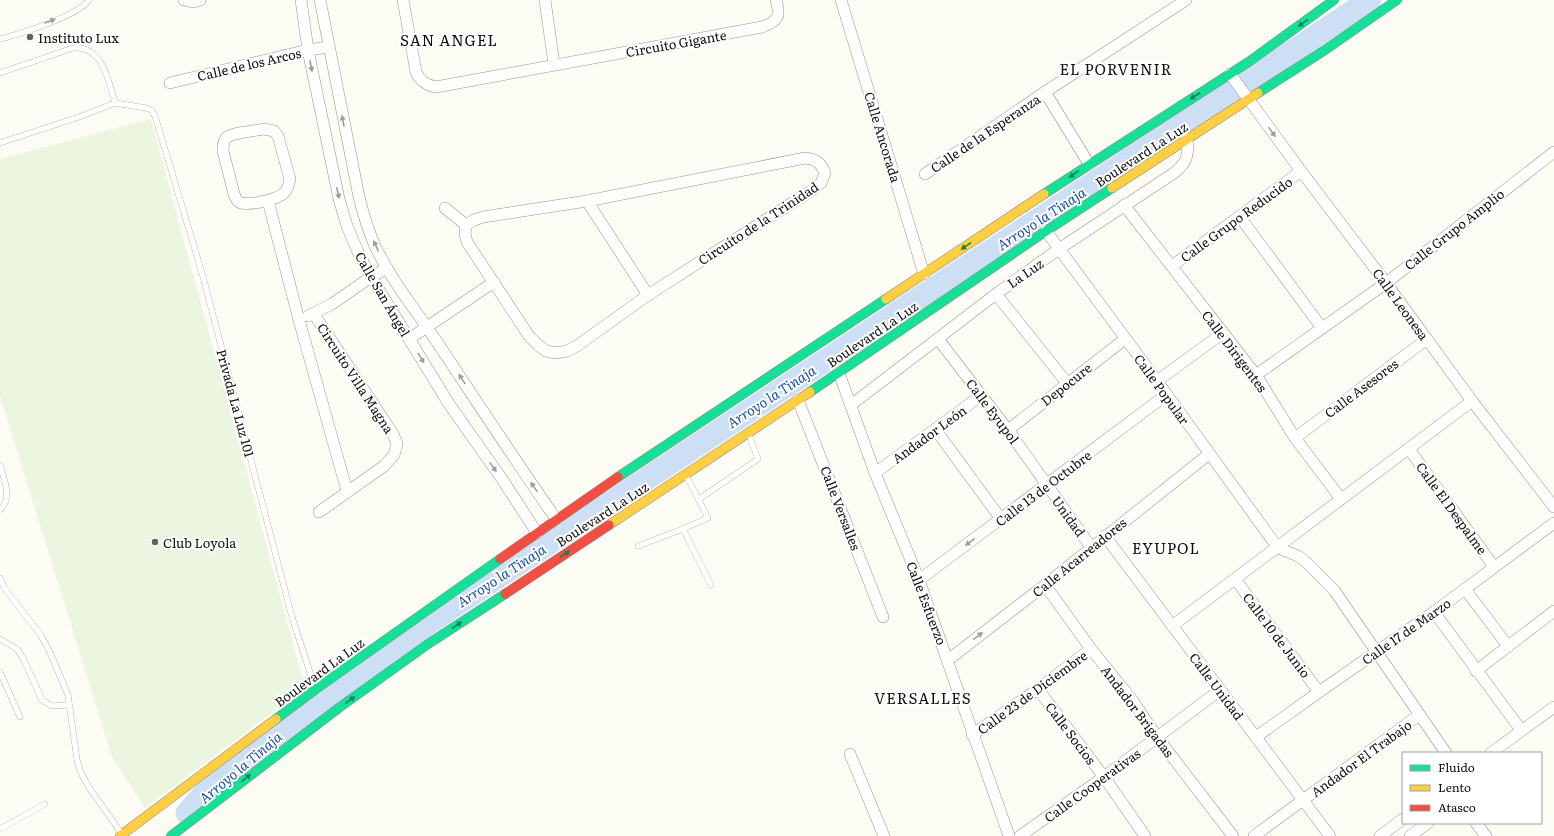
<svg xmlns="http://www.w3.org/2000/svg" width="1554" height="836" font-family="Literata,serif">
  <rect width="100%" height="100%" fill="#fcfbf4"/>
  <polygon fill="#ecf5df" points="151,119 305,688 145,808 112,757 0,396 0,159"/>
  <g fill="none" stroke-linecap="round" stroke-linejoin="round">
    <polyline stroke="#ccdff5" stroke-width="23" points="187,813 206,792 267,742 430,622 1370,0"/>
    <g stroke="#969592" stroke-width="6">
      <g id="lane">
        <path d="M0 39C20 34 78 16 89 0"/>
        <path d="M0 73 73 48C102 45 109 81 115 103"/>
        <polyline points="0,143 79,117 115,103 146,108 151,110 155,116 202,273 292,617 315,688"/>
        <path d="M0 465C4 480 13 497 0 510"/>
        <polyline points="699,499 758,459 749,435"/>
        <polyline points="683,529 708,518 686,475"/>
        <polyline points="638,546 683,529 711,585"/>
        <polyline points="0,578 5,589 40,634 49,650 68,695 77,760 81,773 90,789 122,834"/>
        <polyline points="0,639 17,649 23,658 42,700 52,706 69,705"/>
        <polyline points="0,672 20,717"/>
        <polyline points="0,829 45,804"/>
      </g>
    </g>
    <g stroke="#969592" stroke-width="12">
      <g id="street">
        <polyline points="184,0 193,2 200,0"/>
        <polyline points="301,0 308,50 339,199 347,226 358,252 371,277 449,404 502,479 537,533"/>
        <path d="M320 0 359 197C363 213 368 230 375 246 392 282 419 314 441 348 479 405 517 463 556 519"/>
        <path d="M403 0 416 72C420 81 426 85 436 87L762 27C778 21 781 17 776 0"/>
        <polyline points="545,0 554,64"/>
        <polyline points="841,0 924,274"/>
        <polyline points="1230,74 1301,171 1386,283 1472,401 1554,507"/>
        <polyline points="170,83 308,50 328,47"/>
        <polyline points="1045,92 1089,164"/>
        <path d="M264 129 274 131 278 136 290 179C289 184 288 189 284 193 279 199 246 207 239 202 236 200 235 197 234 194L223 151C223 146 223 142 226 138 233 132 255 131 264 129Z"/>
        <path d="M805 158C816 159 821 163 825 173L821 183 814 189 648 295 577 346 567 351 556 353 546 351 538 345 529 336 467 242 465 234 466 225 474 220 483 217 587 201Z"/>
        <polyline points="925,174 1045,92 1186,0"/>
        <polyline points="268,201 299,320 347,491"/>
        <polyline points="587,201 648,295"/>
        <polyline points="1124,205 1256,375 1295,438 1341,499"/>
        <polyline points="445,208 466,225"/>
        <polyline points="1240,217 1322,328"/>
        <polyline points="1046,231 1157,381 1278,548 1298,556 1306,562 1334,590 1446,753"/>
        <polyline points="1172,266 1301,171"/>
        <polyline points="996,294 1067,383"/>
        <polyline points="314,314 393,434 397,444 394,455 384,466 319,512"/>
        <polyline points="308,316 332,304 371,277 387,268"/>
        <polyline points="409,339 494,282"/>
        <polyline points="938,339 1008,430 1091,547"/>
        <polyline points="839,373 875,473 919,580 1009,836"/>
        <polyline points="1256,375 1386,283 1554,152"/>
        <polyline points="1157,381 1223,333"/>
        <polyline points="798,400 883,617"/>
        <path d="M851 405 996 294 1059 249 1174 173C1187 163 1189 155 1187 139"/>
        <polyline points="935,429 1001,519"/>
        <polyline points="1008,430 1125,339"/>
        <polyline points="1295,438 1427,339"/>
        <polyline points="1409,449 1494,567"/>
        <polyline points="875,473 982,395"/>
        <polyline points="1105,536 1330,836"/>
        <polyline points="1235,579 1319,692"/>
        <polyline points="919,580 1166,395"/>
        <polyline points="1045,585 1091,649 1133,701 1157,737 1233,836"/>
        <polyline points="1465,589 1508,646"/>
        <polyline points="1434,612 1521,730"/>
        <polyline points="1172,626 1472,401"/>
        <polyline points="948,660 1045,585 1209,454"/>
        <polyline points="1476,671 1554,611"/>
        <polyline points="1038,689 1104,777 1145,836"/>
        <polyline points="972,735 1038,689 1091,649"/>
        <polyline points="1256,737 1319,692 1434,612 1554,523"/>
        <polyline points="1491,753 1554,707"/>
        <polyline points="850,754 884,836"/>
        <polyline points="1476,823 1486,836"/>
        <polyline points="1020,836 1104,777 1220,690"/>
        <polyline points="1254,836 1419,715"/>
        <polyline points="1380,836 1403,819"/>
        <polyline points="1410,836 1428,823"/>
      </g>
    </g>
    <g stroke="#8c8c89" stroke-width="10">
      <g id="fast">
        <polyline points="1258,93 1325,50 1397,0"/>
        <polyline points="1044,194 1250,61 1334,0"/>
        <polyline points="810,392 1046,231 1112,188"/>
        <polyline points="618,477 886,299"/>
        <polyline points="276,719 316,689 500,559"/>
        <polyline points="171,836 340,707 428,644 505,594"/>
      </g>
    </g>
    <g stroke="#8c8c89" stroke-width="10">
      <g id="slow">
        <polyline points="1112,188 1258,93"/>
        <polyline points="886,299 1044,194"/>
        <polyline points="609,525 810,392"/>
        <polyline points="120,836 276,719"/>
      </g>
    </g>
    <g stroke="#8c8c89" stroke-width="10">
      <g id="jam">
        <polyline points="500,559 618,477"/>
        <polyline points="505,594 609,525"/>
      </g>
    </g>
    <use href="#lane" stroke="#fffefd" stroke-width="5.5"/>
    <use href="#street" stroke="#fffefd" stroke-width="11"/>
    <use href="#fast" stroke="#16e098" stroke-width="9"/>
    <use href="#slow" stroke="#ffcf43" stroke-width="9"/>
    <use href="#jam" stroke="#f24e42" stroke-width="9"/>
  </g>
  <defs><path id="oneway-solid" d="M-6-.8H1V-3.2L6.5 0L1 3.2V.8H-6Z"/></defs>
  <g fill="#9f9e9e">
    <use href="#oneway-solid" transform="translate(50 21) rotate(-21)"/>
    <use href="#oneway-solid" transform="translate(311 66) rotate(79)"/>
    <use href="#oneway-solid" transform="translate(343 121) rotate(-101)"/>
    <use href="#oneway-solid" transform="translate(1272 132) rotate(54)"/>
    <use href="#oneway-solid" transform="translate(338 193) rotate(77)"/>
    <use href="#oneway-solid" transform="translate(376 246) rotate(-115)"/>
    <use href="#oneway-solid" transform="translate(421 358) rotate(59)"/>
    <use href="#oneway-solid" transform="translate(462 379) rotate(-123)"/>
    <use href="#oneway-solid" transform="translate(493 467) rotate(55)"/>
    <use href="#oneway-solid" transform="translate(534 487) rotate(-125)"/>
    <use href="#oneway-solid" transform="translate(970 542) rotate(143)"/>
    <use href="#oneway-solid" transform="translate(978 636) rotate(-38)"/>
  </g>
  <g fill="#13825a">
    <use href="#oneway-solid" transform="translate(1303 23) rotate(144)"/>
    <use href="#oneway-solid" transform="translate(1195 96) rotate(147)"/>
    <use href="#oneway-solid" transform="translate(1074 174) rotate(146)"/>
    <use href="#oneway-solid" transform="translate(966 246) rotate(146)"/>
    <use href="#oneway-solid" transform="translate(565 554) rotate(-33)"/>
    <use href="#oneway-solid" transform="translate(457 625) rotate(-33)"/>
    <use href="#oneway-solid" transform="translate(350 700) rotate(-36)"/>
    <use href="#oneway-solid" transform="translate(246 778) rotate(-37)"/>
  </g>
  <g fill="#62625f" stroke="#fff" stroke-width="1.5">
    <circle cx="30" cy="37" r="4"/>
    <circle cx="155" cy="542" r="4"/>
  </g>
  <g text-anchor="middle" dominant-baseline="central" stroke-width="4" stroke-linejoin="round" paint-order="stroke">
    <g font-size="13" fill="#0f0f0f" stroke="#fff" text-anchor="start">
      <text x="38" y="37">Instituto Lux</text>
      <text x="163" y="542">Club Loyola</text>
    </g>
    <g font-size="13" fill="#0f0f0f" stroke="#fff">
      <text transform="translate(676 43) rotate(-10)">Circuito Gigante</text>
      <text transform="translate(249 64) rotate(-13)">Calle de los Arcos</text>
      <text transform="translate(985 133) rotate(-34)">Calle de la Esperanza</text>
      <text transform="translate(883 137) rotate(73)">Calle Ancorada</text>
      <text transform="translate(1141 154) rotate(-33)">Boulevard La Luz</text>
      <text transform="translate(1236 219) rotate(-36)">Calle Grupo Reducido</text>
      <text transform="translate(758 223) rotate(-33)">Circuito de la Trinidad</text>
      <text transform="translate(1454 229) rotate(-38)">Calle Grupo Amplio</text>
      <text transform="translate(1025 273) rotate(-35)">La Luz</text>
      <text transform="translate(383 294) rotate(60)">Calle San Ángel</text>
      <text transform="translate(1401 304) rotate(54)">Calle Leonesa</text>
      <text transform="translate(872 334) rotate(-34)">Boulevard La Luz</text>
      <text transform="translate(1235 351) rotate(53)">Calle Dirigentes</text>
      <text transform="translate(356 378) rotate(57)">Circuito Villa Magna</text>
      <text transform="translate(1066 384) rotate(-38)">Depocure</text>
      <text transform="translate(1361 388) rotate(-37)">Calle Asesores</text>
      <text transform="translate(1162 389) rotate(54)">Calle Popular</text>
      <text transform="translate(236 403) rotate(75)">Privada La Luz 101</text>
      <text transform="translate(993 411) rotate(53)">Calle Eyupol</text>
      <text transform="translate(929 434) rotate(-36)">Andador León</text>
      <text transform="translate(1043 488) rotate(-37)">Calle 13 de Octubre</text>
      <text transform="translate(841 508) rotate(69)">Calle Versalles</text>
      <text transform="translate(1452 508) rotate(54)">Calle El Despalme</text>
      <text transform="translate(602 514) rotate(-33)">Boulevard La Luz</text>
      <text transform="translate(1069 516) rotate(54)">Unidad</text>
      <text transform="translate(1079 557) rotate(-39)">Calle Acarreadores</text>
      <text transform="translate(927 603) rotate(69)">Calle Esfuerzo</text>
      <text transform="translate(1406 631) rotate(-35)">Calle 17 de Marzo</text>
      <text transform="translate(1277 635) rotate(53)">Calle 10 de Junio</text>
      <text transform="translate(319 672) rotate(-36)">Boulevard La Luz</text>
      <text transform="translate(1217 686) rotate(53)">Calle Unidad</text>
      <text transform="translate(1032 692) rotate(-36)">Calle 23 de Diciembre</text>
      <text transform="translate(1138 711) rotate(53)">Andador Brigadas</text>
      <text transform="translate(1071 733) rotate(53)">Calle Socios</text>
      <text transform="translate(1361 758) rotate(-36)">Andador El Trabajo</text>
      <text transform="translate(1092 785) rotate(-36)">Calle Cooperativas</text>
    </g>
    <g font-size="14" font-style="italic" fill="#1a4f9f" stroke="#fff">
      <text transform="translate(1041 218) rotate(-33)">Arroyo la Tinaja</text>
      <text transform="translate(771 396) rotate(-33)">Arroyo la Tinaja</text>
      <text transform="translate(501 575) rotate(-33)">Arroyo la Tinaja</text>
      <text transform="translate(240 767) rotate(-40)">Arroyo la Tinaja</text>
    </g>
    <g font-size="15" letter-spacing="1" fill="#0f0f0f" stroke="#fff">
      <text x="449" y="39">SAN ANGEL</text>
      <text x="1116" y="68">EL PORVENIR</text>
      <text x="1166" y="547">EYUPOL</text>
      <text x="923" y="697">VERSALLES</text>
    </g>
  </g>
  <rect x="1402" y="752" width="140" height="72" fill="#ffffff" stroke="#9f9f9f"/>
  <rect x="1410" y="765" width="20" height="6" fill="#16e098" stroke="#9f9f9f"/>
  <text x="1438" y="772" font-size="12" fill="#0f0f0f">Fluido</text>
  <rect x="1410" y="785" width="20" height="6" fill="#ffcf43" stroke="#9f9f9f"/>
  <text x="1438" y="792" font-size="12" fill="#0f0f0f">Lento</text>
  <rect x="1410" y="805" width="20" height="6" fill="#f24e42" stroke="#9f9f9f"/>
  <text x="1438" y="812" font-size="12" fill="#0f0f0f">Atasco</text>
</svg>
